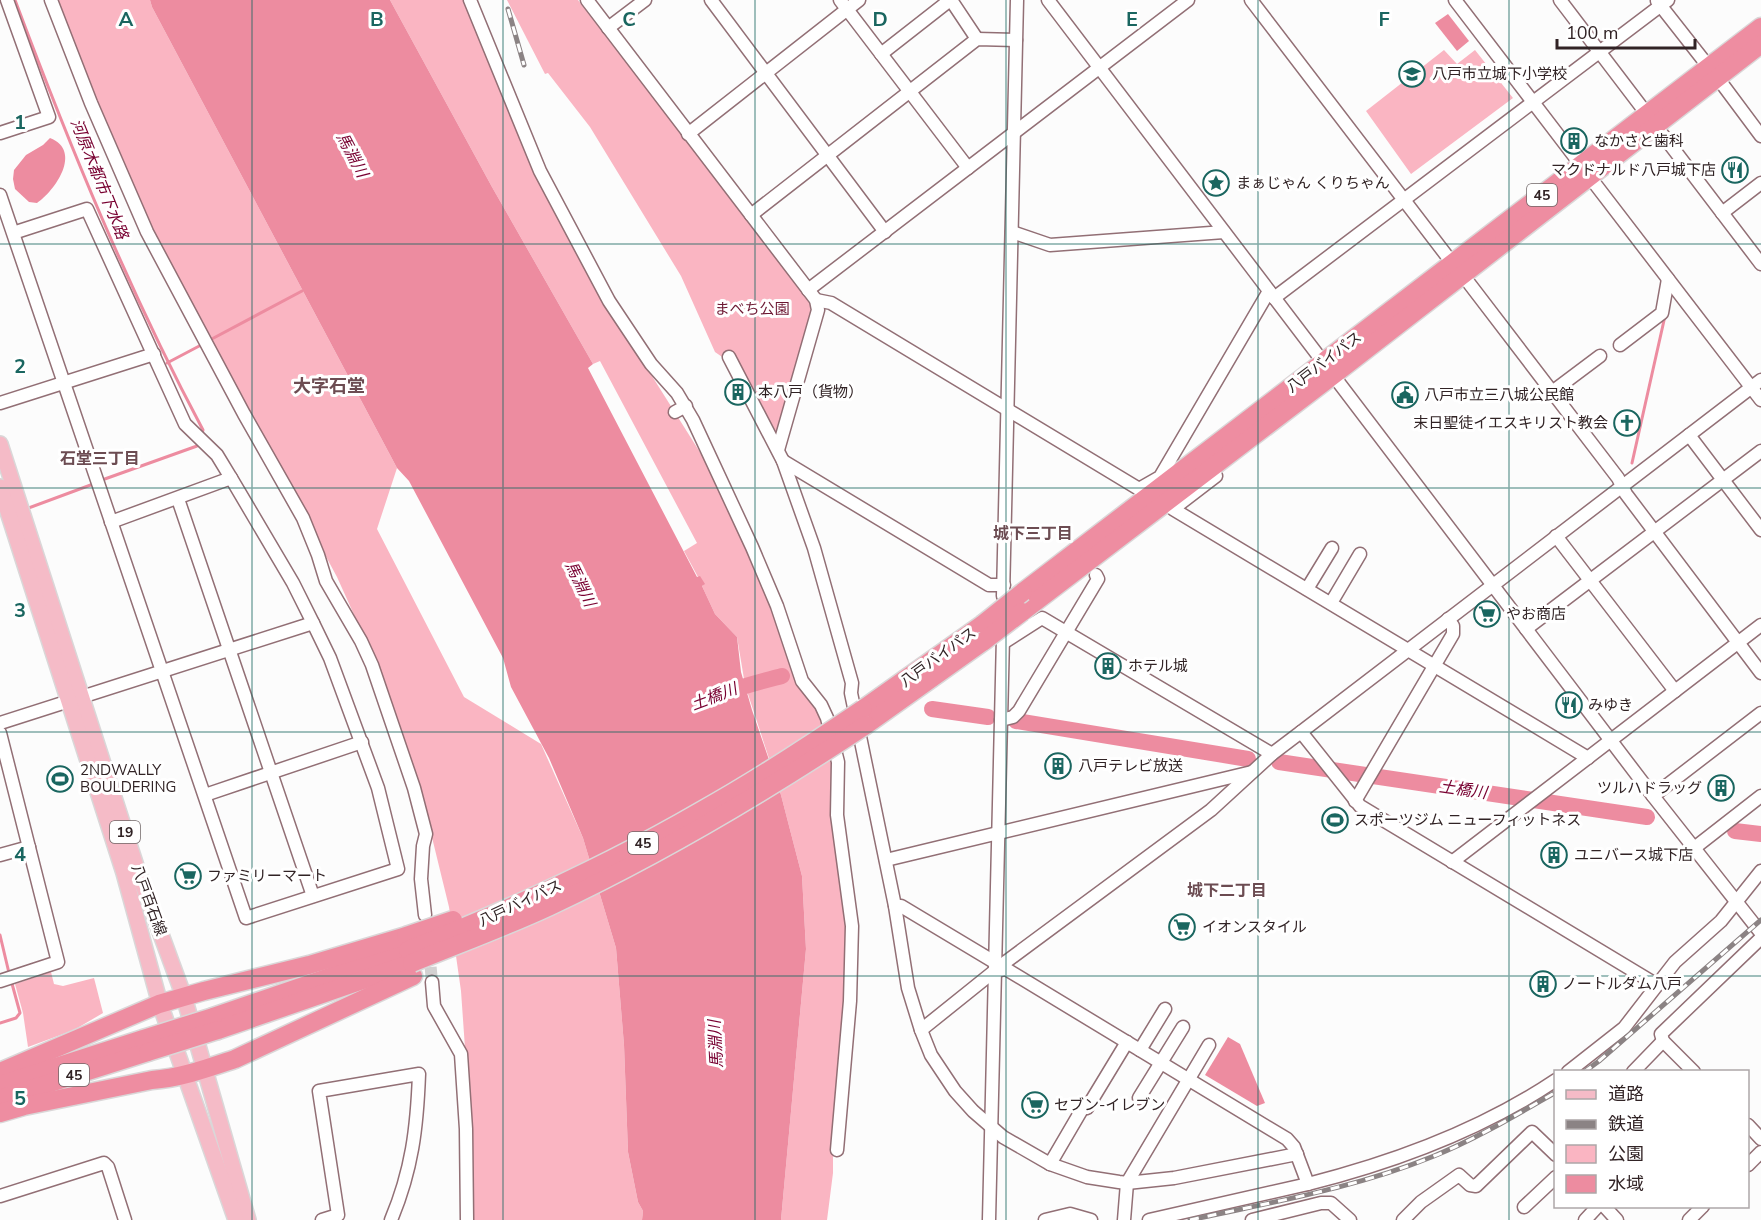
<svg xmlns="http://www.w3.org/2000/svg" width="1761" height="1220" font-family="'Nunito Sans','Noto Sans JP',sans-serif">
  <rect width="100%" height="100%" fill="#fcfcfc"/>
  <g fill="#fab5c2">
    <polygon points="56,0 150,0 152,7 397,468 377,529 464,697 541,744 583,838 616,948 624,1045 628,1152 638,1202 643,1211 642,1220 471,1220 471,1134 465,1048 461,991 449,907 427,817 395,714 379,670 337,577 153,235 96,104"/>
    <polygon points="390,0 466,0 519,132 645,365 715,476 821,720 833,764 848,926 847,1000 833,1151 833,1173 827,1220 781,1220 806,949 802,876 781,795 745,685 737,637 715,614 702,586 704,584 698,577 684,551 697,543 600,361 593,364 492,187"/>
    <polygon points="507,0 578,0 809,301 811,311 780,433 772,433 728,361 715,352 681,276 590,127 548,73 545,74"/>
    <polygon points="1444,50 1457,64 1475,50 1513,98 1411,174 1366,111"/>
    <polygon points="51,972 54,984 63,986 94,978 103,1013 74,1030 28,1047 23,1013 15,984"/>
  </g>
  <g fill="#ed8ca0">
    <polygon points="150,0 390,0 492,187 593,364 588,368 697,577 700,576 705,584 702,586 715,614 737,637 741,672 752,710 781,795 802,876 806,949 781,1220 642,1220 643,1211 638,1202 628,1152 624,1045 616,948 583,838 549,758 511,687 503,658 409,481 397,468 152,7"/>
    <polygon points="1448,14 1469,41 1457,51 1435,23"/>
    <path d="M50 138C83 151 55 191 37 203L29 202 15 189 13 179 14 170 26 155 43 145Z"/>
    <polygon points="1228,1037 1240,1044 1265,1103 1257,1106 1205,1075"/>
  </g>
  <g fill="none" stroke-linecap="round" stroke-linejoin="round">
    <g stroke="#ed8ca0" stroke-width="3">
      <path d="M15 0C70 147 129 291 203 430L202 434"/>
      <polyline points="208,341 302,291"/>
      <polyline points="167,363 203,344"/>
      <polyline points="1632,463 1665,316"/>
      <polyline points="102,480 197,446 199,443"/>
      <polyline points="26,509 96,483"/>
      <polyline points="0,935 9,973"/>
      <polyline points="0,1023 16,1018 20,1013 11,980"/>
    </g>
    <g stroke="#ed8ca0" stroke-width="16">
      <path d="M724 693C743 686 763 681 782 676"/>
      <polyline points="932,709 988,717"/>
      <polyline points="1016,721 1248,759"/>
      <polyline points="1279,762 1647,817"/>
      <polyline points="1735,831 1761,834"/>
    </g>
    <polyline stroke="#d3d1d1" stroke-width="12" stroke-dasharray="12 6" stroke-linecap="butt" points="429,949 432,982"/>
    <g stroke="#926f75" stroke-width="15">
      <g id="minor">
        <polyline points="51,0 91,103 147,232 244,414 303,518 318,555 326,581 361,641 372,665 414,788 426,834 423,846 421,879 425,915"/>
        <polyline points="470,0 540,171 609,301 651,364 677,393 693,420 752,547 777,606 802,681 821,705 827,718 838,762 837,815 852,926 850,1001 837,1150"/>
        <polyline points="587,0 816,300 818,310 778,450"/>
        <polyline points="711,0 885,232"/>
        <polyline points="840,0 968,168"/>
        <polyline points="951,0 977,39"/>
        <polyline points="1048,0 1653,796 1761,933"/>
        <polyline points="1251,0 1453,264"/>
        <polyline points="1455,0 1581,165"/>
        <polyline points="1560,0 1761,264"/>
        <polyline points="1657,1 1708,66"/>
        <polyline points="608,28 645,0"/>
        <polyline points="881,54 950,0"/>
        <polyline points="1717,77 1761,136"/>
        <polyline points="0,133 49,117 7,0"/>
        <polyline points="688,134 859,0"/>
        <polyline points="1589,176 1761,400"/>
        <polyline points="0,195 246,918 398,869 378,788 330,658 313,623 293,583 231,478 217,455 185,424 87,209 13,233"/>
        <polyline points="1722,213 1761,183"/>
        <polyline points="751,215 977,39 1016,40"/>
        <polyline points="1012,232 1050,245 1224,232"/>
        <polyline points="1462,274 1618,478 1626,494 1761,673"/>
        <polyline points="808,290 1188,0"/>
        <polyline points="1274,298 1668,0"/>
        <polyline points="816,300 831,303 1139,489 1160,477 1269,291"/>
        <polyline points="1620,345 1662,313 1668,279"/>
        <polyline points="729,357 783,461 814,548 852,683 851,693 895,906 908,988 921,1030 931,1055 955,1091 973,1111 1003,1137 1050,1164 1087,1177 1119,1182 1127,1183 1174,1178 1297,1154"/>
        <polyline points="1552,392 1600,356"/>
        <polyline points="0,403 154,354"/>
        <polyline points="675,412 686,406"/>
        <polyline points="1689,435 1761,530"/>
        <polyline points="783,461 989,585 1004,585"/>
        <polyline points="1216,476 1173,509 1588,758"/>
        <polyline points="178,499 313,896"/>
        <polyline points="111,522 231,478"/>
        <polyline points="1556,536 1675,691"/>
        <polyline points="1307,589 1332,548"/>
        <polyline points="1003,596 1017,0"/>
        <polyline points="1331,603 1360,554"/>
        <polyline points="1526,629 1761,451"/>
        <polyline points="1003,643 1042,618 1272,754"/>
        <polyline points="1001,720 1013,717 1019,711 1098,579 1096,575"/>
        <polyline points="0,723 313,623"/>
        <polyline points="1301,732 1360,806 1657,985"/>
        <polyline points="0,733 58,962 0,981"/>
        <polyline points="205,795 362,742"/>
        <polyline points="1653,796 1761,713"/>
        <polyline points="1355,801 1453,634 1453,626 1448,619"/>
        <polyline points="1693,849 1761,796"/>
        <polyline points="0,855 29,847"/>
        <polyline points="886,860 1252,772"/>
        <polyline points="1452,862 1761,625"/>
        <polyline points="895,906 901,906 996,963"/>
        <polyline points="996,971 1006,969 1287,1139 1294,1147 1308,1184 1149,1220"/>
        <polyline points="432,982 434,1006 461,1054 466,1129 467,1220"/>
        <polyline points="921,1030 1007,961 1211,810 1272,754 1301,732 1761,380"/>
        <polyline points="1140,1050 1165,1009"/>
        <polyline points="1568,1072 1624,1028 1675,962 1721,921 1761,871"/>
        <polyline points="1633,1072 1663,1041"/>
        <polyline points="1694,1072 1663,1041 1661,1034 1761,938"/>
        <polyline points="1139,1098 1183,1027"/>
        <polyline points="1087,1108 1127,1042"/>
        <polyline points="1748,1125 1761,1139"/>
        <polyline points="1050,1164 1081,1111"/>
        <polyline points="1748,1165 1761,1152"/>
        <path d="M1308 1184C1395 1162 1480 1131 1556 1080"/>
        <polyline points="0,1196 104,1163 108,1167 125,1220"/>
        <polyline points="1604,1206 1617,1220"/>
        <polyline points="1524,1207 1556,1177"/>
        <path d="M322 1220 338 1215 319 1091 419 1074C417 1128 412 1170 391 1220"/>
        <polyline points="989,1220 1003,637"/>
        <polyline points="1045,1220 1070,1214 1091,1220"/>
        <polyline points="1124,1220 1127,1183 1209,1045"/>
        <polyline points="1252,1220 1321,1203 1331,1203 1350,1220"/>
        <polyline points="1403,1220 1421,1202 1459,1175 1470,1185 1476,1186 1532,1132 1556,1155"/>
        <polyline points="1585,1220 1598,1206"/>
        <polyline points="1689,1220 1703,1206"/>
      </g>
    </g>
    <g stroke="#dad7d8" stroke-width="18">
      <g id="major">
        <polyline points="0,444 137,869 184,997 248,1220"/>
        <polyline points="0,487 124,873 160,1004 236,1220"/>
      </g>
    </g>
    <g stroke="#dad7d8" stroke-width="21">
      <g id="highway">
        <polyline points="1023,592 1761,27"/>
        <polyline points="1022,612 1332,376 1761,44"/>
        <polyline points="863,709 983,624"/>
        <polyline points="866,725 984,641"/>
        <polyline points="213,1017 408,950"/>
        <polyline points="218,1030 412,963"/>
        <polyline points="0,1072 159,1004 204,991 309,965 406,936"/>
        <polyline points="0,1085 143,1039"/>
        <polyline points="0,1099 148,1052"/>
        <path d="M0 1113 24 1106 152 1080C181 1078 208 1068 235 1059L413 976"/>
      </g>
    </g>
    <use href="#minor" stroke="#fff" stroke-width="12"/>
    <use href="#major" stroke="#f5bbc7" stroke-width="15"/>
    <use href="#highway" stroke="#ee8da1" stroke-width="18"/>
    <g stroke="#8b8384" stroke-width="5">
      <g id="rail">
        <polyline points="508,9 524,65"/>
        <polyline points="1584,1072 1599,1061 1761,920"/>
        <path d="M1190 1220C1272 1202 1356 1188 1434 1156 1476 1139 1516 1115 1556 1092"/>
      </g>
    </g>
    <use href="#rail" stroke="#fff" stroke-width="3" stroke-dasharray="9" stroke-linecap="butt"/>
    <g stroke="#dad7d8" stroke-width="21" stroke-linecap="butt">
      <g id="highway-bridge">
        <polyline points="983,624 1023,592"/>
        <polyline points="984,641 1022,612"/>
        <polyline points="406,936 453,920"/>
        <path d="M408 950C509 910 608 865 701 811 757 780 810 745 863 709"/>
        <path d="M412 963C458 944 505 927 550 906 661 854 765 792 866 725"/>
        <polyline points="143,1039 213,1017"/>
        <polyline points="148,1052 218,1030"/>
      </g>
    </g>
    <use href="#highway-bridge" stroke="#ee8da1" stroke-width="18"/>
  </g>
  <path fill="none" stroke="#1a6660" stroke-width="1.5" stroke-opacity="0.55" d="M252 0V1220M503 0V1220M755 0V1220M1006 0V1220M1258 0V1220M1509 0V1220M0 244H1761M0 488H1761M0 732H1761M0 976H1761"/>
  <defs>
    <g id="school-ring" transform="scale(1.35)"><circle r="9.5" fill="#fff" stroke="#1a6660" stroke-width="1.5"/><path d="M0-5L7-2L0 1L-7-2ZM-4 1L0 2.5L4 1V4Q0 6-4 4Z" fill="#1a6660"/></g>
    <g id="building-ring" transform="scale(1.35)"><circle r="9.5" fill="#fff" stroke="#1a6660" stroke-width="1.5"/><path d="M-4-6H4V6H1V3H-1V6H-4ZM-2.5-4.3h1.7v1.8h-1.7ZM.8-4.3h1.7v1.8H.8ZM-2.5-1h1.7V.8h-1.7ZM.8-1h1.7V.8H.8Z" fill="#1a6660"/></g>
    <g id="restaurant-ring" transform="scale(1.35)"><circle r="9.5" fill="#fff" stroke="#1a6660" stroke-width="1.5"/><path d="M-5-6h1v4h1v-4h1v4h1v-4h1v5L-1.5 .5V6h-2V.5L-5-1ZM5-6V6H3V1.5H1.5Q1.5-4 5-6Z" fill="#1a6660"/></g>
    <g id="sight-ring" transform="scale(1.35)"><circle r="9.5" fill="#fff" stroke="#1a6660" stroke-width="1.5"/><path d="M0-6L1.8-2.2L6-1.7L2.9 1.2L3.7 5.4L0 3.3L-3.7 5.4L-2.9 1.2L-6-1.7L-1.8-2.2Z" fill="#1a6660"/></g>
    <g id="civic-ring" transform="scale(1.35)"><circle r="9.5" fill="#fff" stroke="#1a6660" stroke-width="1.5"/><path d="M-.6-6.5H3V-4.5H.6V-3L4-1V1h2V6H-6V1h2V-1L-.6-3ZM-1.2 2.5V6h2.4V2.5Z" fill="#1a6660"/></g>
    <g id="church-ring" transform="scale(1.35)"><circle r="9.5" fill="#fff" stroke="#1a6660" stroke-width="1.5"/><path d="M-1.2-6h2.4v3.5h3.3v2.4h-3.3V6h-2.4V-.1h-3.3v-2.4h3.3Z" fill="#1a6660"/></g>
    <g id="supermarket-ring" transform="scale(1.35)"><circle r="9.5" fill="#fff" stroke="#1a6660" stroke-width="1.5"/><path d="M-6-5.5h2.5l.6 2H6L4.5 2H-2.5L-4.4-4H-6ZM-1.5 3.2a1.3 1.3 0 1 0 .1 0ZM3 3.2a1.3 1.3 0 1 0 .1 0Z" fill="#1a6660"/></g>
    <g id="stadium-ring" transform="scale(1.35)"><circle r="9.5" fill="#fff" stroke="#1a6660" stroke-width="1.5"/><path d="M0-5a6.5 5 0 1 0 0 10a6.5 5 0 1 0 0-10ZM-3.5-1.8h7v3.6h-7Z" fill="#1a6660"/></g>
  </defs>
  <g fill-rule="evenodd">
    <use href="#school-ring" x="1412" y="74"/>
    <use href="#building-ring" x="1574" y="141"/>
    <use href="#restaurant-ring" x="1735" y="170"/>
    <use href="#sight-ring" x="1216" y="183"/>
    <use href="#building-ring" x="738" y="392"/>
    <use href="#civic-ring" x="1405" y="395"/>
    <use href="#church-ring" x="1627" y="423"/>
    <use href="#supermarket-ring" x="1487" y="614"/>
    <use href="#building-ring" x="1108" y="666"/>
    <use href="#restaurant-ring" x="1569" y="705"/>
    <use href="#building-ring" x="1058" y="766"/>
    <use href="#stadium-ring" x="60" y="779"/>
    <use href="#building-ring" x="1721" y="788"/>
    <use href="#stadium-ring" x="1335" y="820"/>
    <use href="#building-ring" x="1554" y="855"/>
    <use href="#supermarket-ring" x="188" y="876"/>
    <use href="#supermarket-ring" x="1182" y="927"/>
    <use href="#building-ring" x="1543" y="984"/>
    <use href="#supermarket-ring" x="1035" y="1105"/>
  </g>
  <g text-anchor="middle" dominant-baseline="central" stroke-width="6" stroke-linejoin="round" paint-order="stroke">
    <g fill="#fff" stroke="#6f6566" stroke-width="1.5">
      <rect x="1527" y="184" width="30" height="22" rx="4.5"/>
      <rect x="110" y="821" width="30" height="22" rx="4.5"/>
      <rect x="628" y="832" width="30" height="22" rx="4.5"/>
      <rect x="59" y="1064" width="30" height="22" rx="4.5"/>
    </g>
    <g font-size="14" font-weight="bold" fill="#312325">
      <text x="1542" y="195">45</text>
      <text x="125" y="832">19</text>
      <text x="643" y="843">45</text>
      <text x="74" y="1075">45</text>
    </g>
    <g font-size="15" fill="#312325" stroke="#fff" text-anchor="start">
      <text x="1432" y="74">八戸市立城下小学校</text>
      <text x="1594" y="141">なかさと歯科</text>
      <text x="1716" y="170" text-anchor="end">マクドナルド八戸城下店</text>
      <text x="1236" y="183">まぁじゃん くりちゃん</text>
      <text x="758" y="392">本八戸（貨物）</text>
      <text x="1424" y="395">八戸市立三八城公民館</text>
      <text x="1608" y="423" text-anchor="end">末日聖徒イエスキリスト教会</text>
      <text x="1506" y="614">やお商店</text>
      <text x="1128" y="666">ホテル城</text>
      <text x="1588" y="705">みゆき</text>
      <text x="1078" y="766">八戸テレビ放送</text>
      <text x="80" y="770">2NDWALLY<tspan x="80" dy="17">BOULDERING</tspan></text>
      <text x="1702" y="788" text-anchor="end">ツルハドラッグ</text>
      <text x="1354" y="820">スポーツジム ニューフィットネス</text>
      <text x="1574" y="855">ユニバース城下店</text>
      <text x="207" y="876">ファミリーマート</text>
      <text x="1202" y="927">イオンスタイル</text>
      <text x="1562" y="984">ノートルダム八戸</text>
      <text x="1054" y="1105">セブン-イレブン</text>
    </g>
    <g font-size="15" fill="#6c1732" stroke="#fff">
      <text x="752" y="309">まべち公園</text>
    </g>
    <g font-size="15" fill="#312325" stroke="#fff">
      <text transform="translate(1324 362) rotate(-37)">八戸バイパス</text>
      <text transform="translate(938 657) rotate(-36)">八戸バイパス</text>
      <text transform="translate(149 900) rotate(70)">八戸百石線</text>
      <text transform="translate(520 903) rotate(-25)">八戸バイパス</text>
    </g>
    <g font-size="16" font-style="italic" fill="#780031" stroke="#fff">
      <text transform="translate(352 155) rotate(62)">馬淵川</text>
      <text transform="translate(99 179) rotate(68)">河原木都市下水路</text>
      <text transform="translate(580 584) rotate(64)">馬淵川</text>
      <text transform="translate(714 697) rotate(-21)">土橋川</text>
      <text transform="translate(1463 790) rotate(8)">土橋川</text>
      <text transform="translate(716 1044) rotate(-93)">馬淵川</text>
    </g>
    <g font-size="16" font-weight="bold" fill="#6c4c52" stroke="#fff">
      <text x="100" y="459">石堂三丁目</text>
      <text x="1033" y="534">城下三丁目</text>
      <text x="1227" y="891">城下二丁目</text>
    </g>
    <g font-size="18" font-weight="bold" fill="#6c4c52" stroke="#fff">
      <text x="329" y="386">大字石堂</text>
    </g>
  </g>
  <g font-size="20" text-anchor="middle" font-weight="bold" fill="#1a6660" stroke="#fff" stroke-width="6" stroke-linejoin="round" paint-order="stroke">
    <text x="126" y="26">A</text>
    <text x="377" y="26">B</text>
    <text x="629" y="26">C</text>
    <text x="880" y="26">D</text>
    <text x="1132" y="26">E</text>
    <text x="1384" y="26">F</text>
    <text x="20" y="129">1</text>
    <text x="20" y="373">2</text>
    <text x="20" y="617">3</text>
    <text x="20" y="861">4</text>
    <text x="20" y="1105">5</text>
  </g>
  <rect x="1554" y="1070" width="195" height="138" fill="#ffffff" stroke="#ada7a8" stroke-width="1.5"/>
  <rect x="1566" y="1090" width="30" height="9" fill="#f5bbc7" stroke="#ada7a8" stroke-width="1.5"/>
  <text x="1608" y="1100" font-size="18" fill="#312325">道路</text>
  <rect x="1566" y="1120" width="30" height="9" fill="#8b8384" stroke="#ada7a8" stroke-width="1.5"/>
  <text x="1608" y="1130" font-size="18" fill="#312325">鉄道</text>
  <rect x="1566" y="1145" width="30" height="18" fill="#fab5c2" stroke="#ada7a8" stroke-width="1.5"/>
  <text x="1608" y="1160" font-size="18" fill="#312325">公園</text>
  <rect x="1566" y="1175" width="30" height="18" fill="#ed8ca0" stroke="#ada7a8" stroke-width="1.5"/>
  <text x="1608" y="1190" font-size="18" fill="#312325">水域</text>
  <path d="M1557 39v9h138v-9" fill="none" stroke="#312325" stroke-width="3"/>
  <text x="1566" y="39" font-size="18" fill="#312325" stroke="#ffffff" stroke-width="4.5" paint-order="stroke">100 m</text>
</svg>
